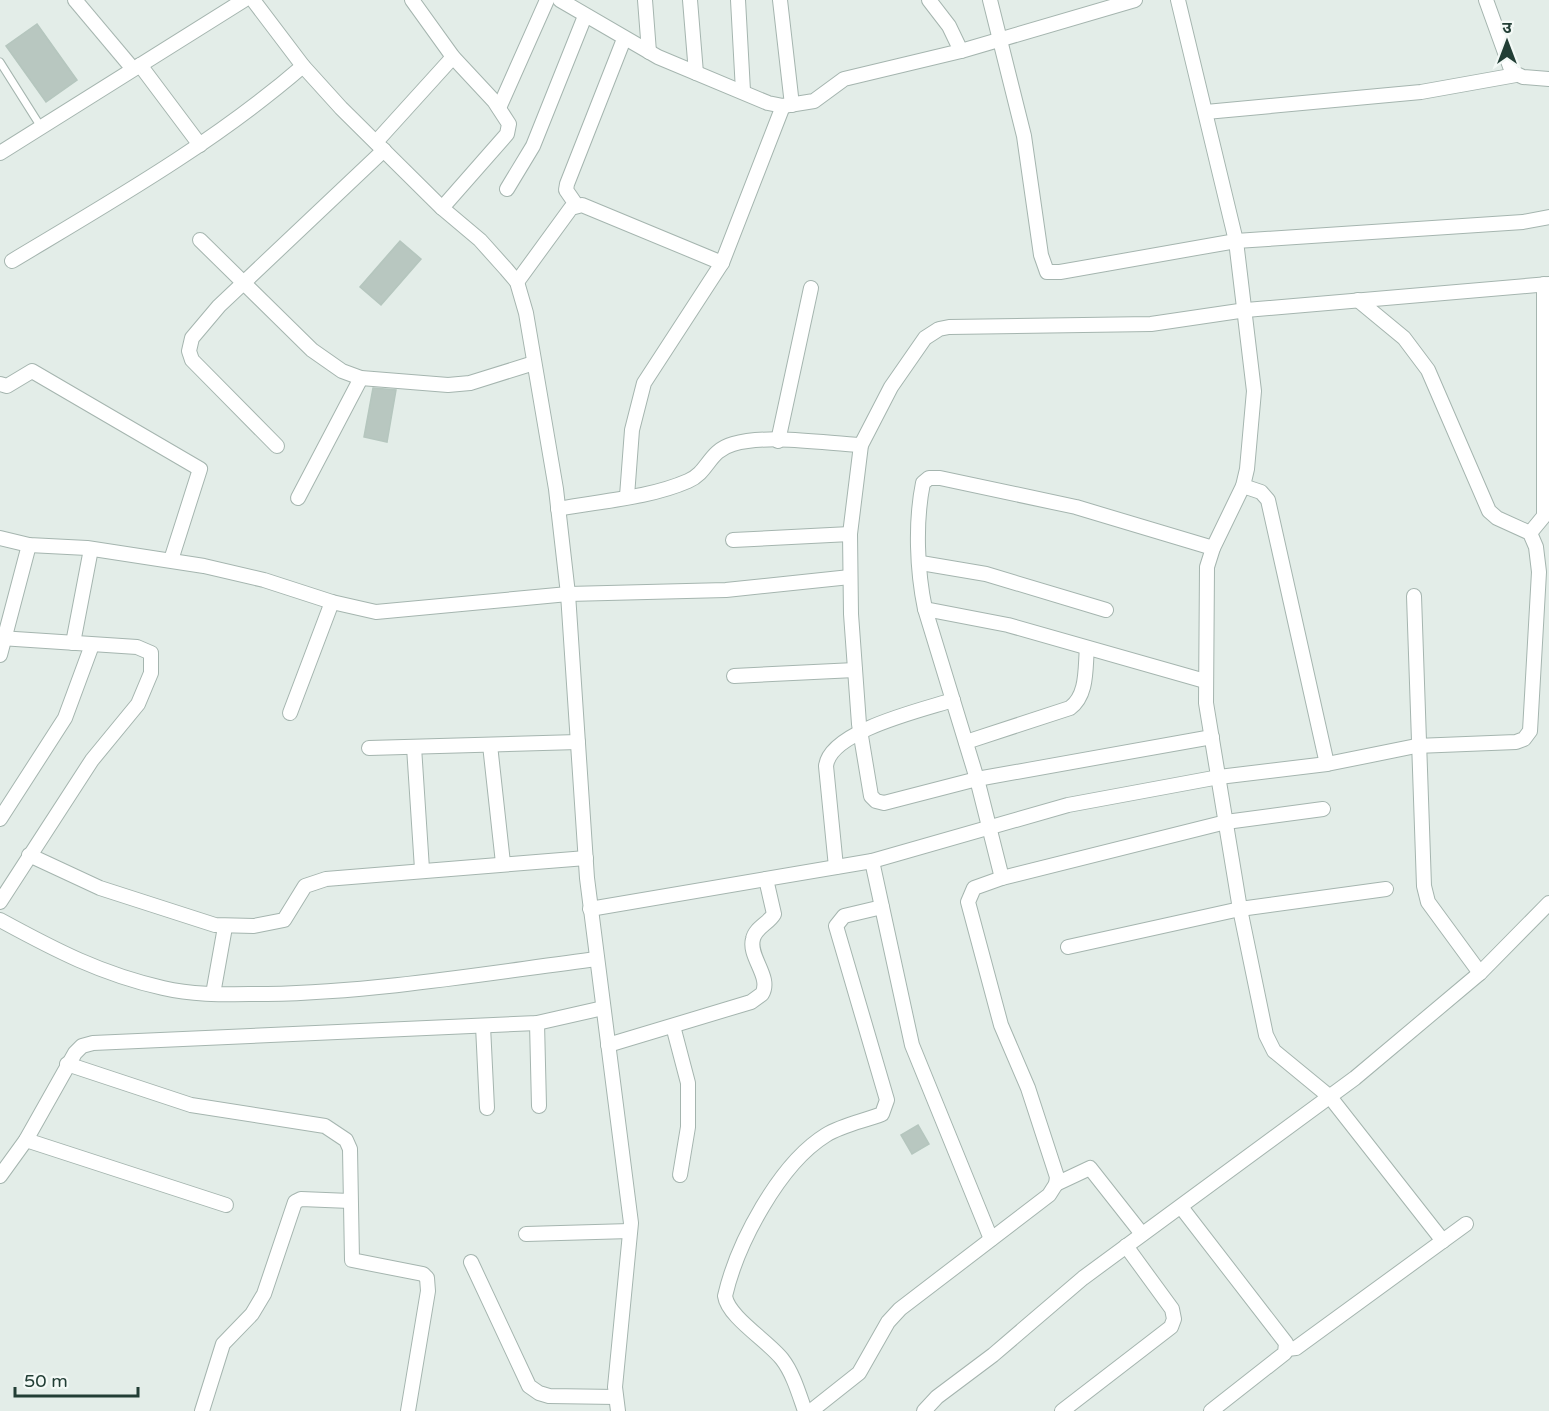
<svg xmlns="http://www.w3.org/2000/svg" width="1549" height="1411" font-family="'Varela Round','Noto Sans Devanagari',sans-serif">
  <rect width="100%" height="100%" fill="#e3ede8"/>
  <g fill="#b8c7c0" stroke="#b5c6be" stroke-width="1.5">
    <polygon points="37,24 77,80 46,102 6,46"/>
    <polygon points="400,241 421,259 381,305 360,287"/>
    <polygon points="373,388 396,390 387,442 364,437"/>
    <polygon points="918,1125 929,1144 912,1154 901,1135"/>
  </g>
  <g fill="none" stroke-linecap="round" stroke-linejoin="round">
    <g stroke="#a5b5af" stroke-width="9">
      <polyline id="lane" points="0,62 41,127"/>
    </g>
    <g stroke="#a5b5af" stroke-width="16">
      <g id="street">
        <polyline points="75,0 133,69"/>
        <polyline points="253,0 303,66 341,108 442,208 480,240 506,269 517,282 526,313 556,489 568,594 587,878 631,1223 615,1387 618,1411"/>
        <polyline points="412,0 453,57 494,101 509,124 507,134 442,208"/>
        <polyline points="560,0 658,57 768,103 783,106 814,101 844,79 961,51 1135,0"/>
        <polyline points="645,0 649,52"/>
        <polyline points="690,0 696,73"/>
        <polyline points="738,0 743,91"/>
        <polyline points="780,0 792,105"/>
        <polyline points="929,0 949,26 961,51"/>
        <polyline points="990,0 1024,136 1041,255 1047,272 1060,272 1236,241 1523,222 1549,217"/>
        <polyline points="1178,0 1236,241 1254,391 1247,469 1243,486 1213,548 1207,567 1206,703 1240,909 1266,1035 1274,1051 1330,1097 1443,1241"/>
        <polyline points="1486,0 1512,72 1523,77 1549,79"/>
        <polyline points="140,65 200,145"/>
        <polyline points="499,108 547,0"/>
        <polyline points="1206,112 1421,92 1516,75"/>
        <polyline points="376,142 453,57"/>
        <polyline points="0,153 244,0"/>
        <polyline points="507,189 533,146 585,16"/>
        <polyline points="577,206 566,190 567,184 624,39"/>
        <polyline points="200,240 312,350 342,371 361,378 448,385 470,383 534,363"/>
        <path d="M12 261C112 201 214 143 303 66"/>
        <polyline points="517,282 571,208 582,205 722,263"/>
        <polyline points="0,384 7,386 32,371 200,469 171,560"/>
        <polyline points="778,441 811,288"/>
        <polyline points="277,446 192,360 189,351 192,338 219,306 384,150"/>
        <polyline points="1243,486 1261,492 1268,500 1327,764"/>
        <polyline points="627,496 632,430 644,383 722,263 783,106"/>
        <polyline points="298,498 361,378"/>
        <path d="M558 509C601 501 649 498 688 481 709 472 708 451 733 444 769 434 823 443 861 445"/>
        <polyline points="1530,533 1544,516 1544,284"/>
        <polyline points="0,538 29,545 87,548 204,566 264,580 332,602 376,612 568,594 726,590 850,577"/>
        <polyline points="733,540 850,534"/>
        <polyline points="921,563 986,574 1106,610"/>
        <polyline points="1414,596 1424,886 1428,902 1480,973"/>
        <polyline points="925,609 1008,625 1205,681"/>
        <polyline points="0,638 137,647 151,653 151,673 138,704 92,760 0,902"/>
        <polyline points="73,643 91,549"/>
        <polyline points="0,655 29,545"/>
        <polyline points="734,676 855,670"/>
        <polyline points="290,713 332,602"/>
        <polyline points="1212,737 977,779 884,803 876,801 871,796 859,724 851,614 850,534 861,445 891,387 925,338 939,329 949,327 1151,324 1246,310 1549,284"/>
        <path d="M966 742 1070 708C1088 695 1085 667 1087 648"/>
        <polyline points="490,745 503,863"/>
        <polyline points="414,747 422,869"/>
        <polyline points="369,748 578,742"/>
        <polyline points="0,819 65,718 92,645"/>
        <polyline points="29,855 100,888 215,925 254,926 284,920 305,886 326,879 586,858"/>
        <polyline points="872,861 912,1045 991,1239"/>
        <path d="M836 867 826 766C830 731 922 710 953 700"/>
        <path d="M1002 878 977 779 925 609C917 571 915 522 923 483L929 478H940L1076 507 1213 548"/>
        <polyline points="590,909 872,861 1068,805 1219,777 1327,764 1416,746 1516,742 1524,739 1530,731 1539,572 1536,547 1530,533 1497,518 1489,511 1428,370 1404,338 1358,300"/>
        <path d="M0 920C55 950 101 974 163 988 197 996 232 994 267 994 377 992 488 973 597 959"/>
        <polyline points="1068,947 1240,909 1386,889"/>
        <polyline points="213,994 225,927"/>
        <polyline points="537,1023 539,1106"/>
        <polyline points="483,1026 487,1108"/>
        <polyline points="673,1026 688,1083 688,1127 680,1175"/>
        <path d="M608 1045 751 1002 762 994C772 977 748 957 753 939 755 928 769 923 774 914L766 879"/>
        <polyline points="67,1064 191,1105 325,1126 346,1140 350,1149 352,1260 423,1274 427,1278 428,1291 408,1411"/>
        <polyline points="26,1140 226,1205"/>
        <polyline points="0,1176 26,1140 75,1053 82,1046 93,1043 537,1023 603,1008"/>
        <polyline points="1056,1184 1090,1168 1142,1234"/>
        <polyline points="1181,1207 1286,1343 1285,1353 1211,1411"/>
        <polyline points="526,1234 630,1231"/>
        <polyline points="471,1262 529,1386 539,1393 549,1396 616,1397"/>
        <polyline points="1287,1349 1296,1348 1466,1224"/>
        <polyline points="202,1411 223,1344 252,1314 264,1294 295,1202 301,1199 350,1201"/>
        <path d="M805 1411C799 1394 793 1373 782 1359 768 1341 728 1317 725 1296 737 1244 779 1164 826 1135 842 1125 864 1121 882 1114L887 1100 836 926 844 916 882 907"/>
        <polyline points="811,1411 859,1373 888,1322 900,1309 1049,1195 1056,1184 1057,1177 1028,1088 1001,1025 968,902 974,888 1002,878 1226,822 1323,809"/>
        <polyline points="924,1411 937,1397 993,1355 1083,1278 1355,1078 1480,973 1549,903"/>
        <polyline points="1062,1411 1171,1327 1174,1319 1172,1309 1126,1246"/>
      </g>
    </g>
    <use href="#lane" stroke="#fff" stroke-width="7"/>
    <use href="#street" stroke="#fff" stroke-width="14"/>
  </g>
  <g transform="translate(1507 42)" stroke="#f3f9f6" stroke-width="4.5" paint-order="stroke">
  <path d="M0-4.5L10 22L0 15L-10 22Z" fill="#223e35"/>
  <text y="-9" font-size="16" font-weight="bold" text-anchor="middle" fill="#223e35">उ</text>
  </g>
  <path d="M15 1387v9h123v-9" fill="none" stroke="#223e35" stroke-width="3"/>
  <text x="24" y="1387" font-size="18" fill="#223e35" stroke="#f3f9f6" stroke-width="4.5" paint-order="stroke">50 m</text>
</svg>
